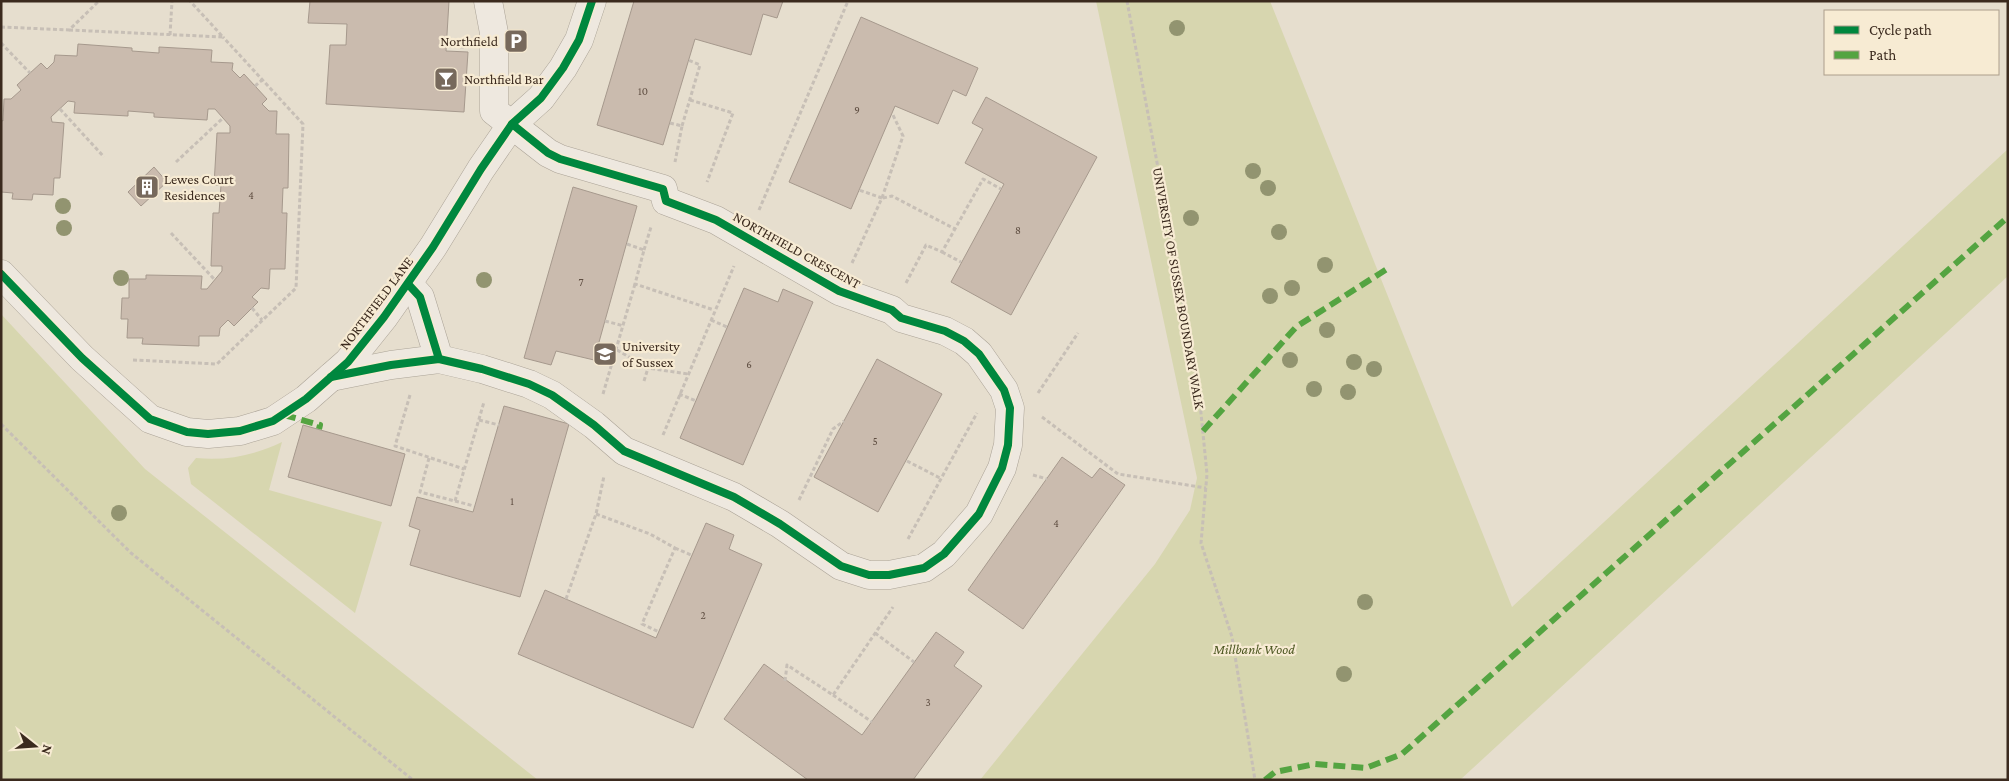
<svg xmlns="http://www.w3.org/2000/svg" width="2009" height="781" font-family="'Crimson Pro',serif">
  <rect width="100%" height="100%" fill="#e6dece"/>
  <g fill="#d7d6af">
    <polygon points="1096,1 1270,1 1512,607 2008,149 2008,276 1460,780 980,780 1155,564 1190,510 1197,478"/>
    <polygon points="1,314 145,469 538,780 1,780"/>
    <path d="M282 442 269 490 382 522 355 613 191 484 188 468 196 458C227 461 255 455 282 442Z"/>
  </g>
  <g fill="#cabbae" stroke="#a6998d">
    <polygon points="310,1 449,1 446,51 468,52 464,112 326,104 330,45 346,45 347,24 308,23"/>
    <polygon points="634,1 783,1 777,18 763,14 751,55 695,39 663,145 597,125"/>
    <polygon points="861,17 978,68 966,96 953,90 938,124 895,106 851,209 789,182"/>
    <polygon points="78,44 132,48 132,51 159,53 159,47 212,50 211,62 233,63 232,70 240,78 244,74 267,99 262,104 269,111 277,111 276,134 289,134 288,188 283,188 282,213 287,213 285,269 270,269 269,289 261,288 252,297 258,302 234,326 228,320 220,328 219,336 199,336 199,346 142,344 143,338 127,338 128,319 121,319 122,298 129,298 129,279 146,279 146,275 202,276 201,289 207,289 222,271 222,266 211,266 213,213 219,213 221,185 214,185 217,133 230,133 230,126 215,109 208,109 207,120 154,117 154,113 128,111 128,116 74,113 75,102 68,101 51,117 52,122 64,123 60,178 54,178 53,195 33,194 32,200 12,199 13,193 1,192 1,120 3,121 4,99 11,99 21,90 17,85 41,63 47,69 54,62 55,55 77,56"/>
    <polygon points="986,97 1097,157 1011,315 951,282 1004,184 965,163 983,129 972,123"/>
    <polygon points="154,167 167,182 141,206 128,192"/>
    <polygon points="573,187 637,206 594,360 556,351 551,365 524,358"/>
    <polygon points="744,288 778,302 783,289 813,302 743,465 680,438"/>
    <polygon points="877,359 942,394 878,512 814,477"/>
    <polygon points="504,406 569,424 520,597 410,565 420,530 409,526 417,497 473,512"/>
    <polygon points="303,425 405,454 391,506 288,477"/>
    <polygon points="1062,457 1092,478 1100,468 1125,485 1023,629 968,590"/>
    <polygon points="706,523 734,535 729,549 762,564 693,728 518,654 545,590 656,638"/>
    <polygon points="936,632 964,652 954,666 982,686 913,780 808,780 724,719 764,664 862,735"/>
  </g>
  <g fill="none" stroke-linecap="round" stroke-linejoin="round">
    <g stroke="#aba397" stroke-width="29">
      <g id="street">
        <polyline points="1,274 82,358 150,419 187,432 208,434 240,431 273,421 306,399 348,362 384,317 433,247 481,169 512,124 541,98 563,68 579,40 592,1"/>
        <polyline points="408,284 420,297 439,359"/>
        <polyline points="331,377 391,365 439,359 482,369 529,384 552,395 594,425 624,451 734,497 780,524 841,566 869,575 889,575 924,568 944,554 979,514 1002,468 1008,445 1010,408 1004,390 979,354 964,341 945,331 901,318 892,310 839,291 716,220 666,201 663,189 560,159 548,153 494,111 494,33 488,1"/>
      </g>
    </g>
    <g stroke="#c7bfb6" stroke-width="3" stroke-dasharray="4 2.5" stroke-linecap="butt">
      <polyline points="1127,1 1198,383 1207,474 1201,543 1232,637 1255,780"/>
      <polyline points="1,27 69,30 99,1"/>
      <polyline points="69,30 223,37 190,1"/>
      <polyline points="170,35 172,1"/>
      <polyline points="1,43 30,73"/>
      <polyline points="447,46 464,47"/>
      <polyline points="255,86 262,80"/>
      <polyline points="690,100 733,113 707,182"/>
      <polyline points="60,109 104,157"/>
      <polyline points="670,123 682,126 675,162"/>
      <polyline points="682,126 700,65 688,60"/>
      <polyline points="176,162 223,118"/>
      <polyline points="882,198 903,136 892,113"/>
      <polyline points="883,198 892,196 955,229"/>
      <polyline points="759,210 848,1"/>
      <polyline points="171,233 215,280"/>
      <polyline points="627,244 644,250 635,284 714,310"/>
      <polyline points="644,250 651,227"/>
      <polyline points="942,252 961,262"/>
      <polyline points="852,263 882,198 859,190"/>
      <polyline points="906,283 926,245 942,252 983,179 1001,189"/>
      <polyline points="252,308 262,320"/>
      <polyline points="711,320 727,327"/>
      <polyline points="605,321 624,326"/>
      <polyline points="617,350 648,368 688,374"/>
      <polyline points="133,360 217,364 296,288 303,124 223,37"/>
      <polyline points="644,381 648,368"/>
      <polyline points="1038,393 1078,333"/>
      <polyline points="603,394 635,284"/>
      <polyline points="679,394 696,401"/>
      <polyline points="410,395 395,446 464,469"/>
      <polyline points="1042,417 1118,474 1206,488"/>
      <polyline points="479,420 499,425"/>
      <polyline points="1,424 131,553 413,780"/>
      <polyline points="663,435 734,266"/>
      <polyline points="429,458 420,492 455,501 484,402"/>
      <polyline points="907,461 940,478"/>
      <polyline points="1033,475 1047,479"/>
      <polyline points="799,500 833,429 844,421"/>
      <polyline points="455,501 474,506"/>
      <polyline points="596,514 650,534 675,548 642,624 659,632"/>
      <polyline points="908,539 977,413"/>
      <polyline points="675,548 691,555"/>
      <polyline points="566,599 596,514 604,476"/>
      <polyline points="875,633 914,662"/>
      <polyline points="785,681 787,665 833,695 893,607"/>
      <polyline points="833,695 872,722"/>
    </g>
    <use href="#street" stroke="#eee8df" stroke-width="28"/>
    <g stroke="#54a441" stroke-width="6" stroke-dasharray="12 6" stroke-linecap="butt">
      <polyline points="284,415 320,425 319,429"/>
      <polyline points="1203,431 1296,327 1390,267"/>
      <polyline points="1265,780 1275,772 1315,764 1366,768 1402,754 2008,217"/>
    </g>
    <g stroke="#f7ebd3" stroke-width="11">
      <g id="cycleway">
        <polyline points="1,274 82,358 150,419 187,432 208,434 240,431 273,421 306,399 348,362 384,317 433,247 481,169 512,124 541,98 563,68 579,40 592,1"/>
        <polyline points="408,284 420,297 439,359"/>
        <polyline points="331,377 391,365 439,359 482,369 529,384 552,395 594,425 624,451 734,497 780,524 841,566 869,575 889,575 924,568 944,554 979,514 1002,468 1008,445 1010,408 1004,390 979,354 964,341 945,331 901,318 892,310 839,291 716,220 666,201 663,189 560,159 548,153 512,124"/>
      </g>
    </g>
    <use href="#cycleway" stroke="#00873e" stroke-width="8"/>
  </g>
  <g fill="#929470">
    <circle cx="1177" cy="28" r="8"/>
    <circle cx="1253" cy="171" r="8"/>
    <circle cx="1268" cy="188" r="8"/>
    <circle cx="63" cy="206" r="8"/>
    <circle cx="1191" cy="218" r="8"/>
    <circle cx="64" cy="228" r="8"/>
    <circle cx="1279" cy="232" r="8"/>
    <circle cx="1325" cy="265" r="8"/>
    <circle cx="121" cy="278" r="8"/>
    <circle cx="484" cy="280" r="8"/>
    <circle cx="1292" cy="288" r="8"/>
    <circle cx="1270" cy="296" r="8"/>
    <circle cx="1327" cy="330" r="8"/>
    <circle cx="1290" cy="360" r="8"/>
    <circle cx="1354" cy="362" r="8"/>
    <circle cx="1374" cy="369" r="8"/>
    <circle cx="1314" cy="389" r="8"/>
    <circle cx="1348" cy="392" r="8"/>
    <circle cx="119" cy="513" r="8"/>
    <circle cx="1365" cy="602" r="8"/>
    <circle cx="1344" cy="674" r="8"/>
  </g>
  <defs>
    <g id="parking-square" transform="scale(1.25)"><rect x="-9" y="-9" width="18" height="18" rx="4" fill="#77695c" stroke="#f7ebd3"/><path d="M-3.5-5.5H1a3.5 3.5 0 0 1 0 7H-1V5.5H-3.5ZM-1-3.4V-.6H.8a1.4 1.4 0 0 0 0-2.8Z" fill="#fff"/></g>
    <g id="bar-square" transform="scale(1.25)"><rect x="-9" y="-9" width="18" height="18" rx="4" fill="#77695c" stroke="#f7ebd3"/><path d="M-6-5H6L.8 .8V4.5H3.5V6h-7V4.5H-.8V.8Z" fill="#fff"/></g>
    <g id="building-square" transform="scale(1.25)"><rect x="-9" y="-9" width="18" height="18" rx="4" fill="#77695c" stroke="#f7ebd3"/><path d="M-4-6H4V6H1V3H-1V6H-4ZM-2.5-4.3h1.7v1.8h-1.7ZM.8-4.3h1.7v1.8H.8ZM-2.5-1h1.7V.8h-1.7ZM.8-1h1.7V.8H.8Z" fill="#fff"/></g>
    <g id="university-square" transform="scale(1.25)"><rect x="-9" y="-9" width="18" height="18" rx="4" fill="#77695c" stroke="#f7ebd3"/><path d="M0-5L7-2L0 1L-7-2ZM-4 1L0 2.5L4 1V4Q0 6-4 4Z" fill="#fff"/></g>
  </defs>
  <g fill-rule="evenodd">
    <use href="#parking-square" x="516" y="41"/>
    <use href="#bar-square" x="446" y="79"/>
    <use href="#building-square" x="147" y="187"/>
    <use href="#university-square" x="605" y="354"/>
  </g>
  <g text-anchor="middle" dominant-baseline="central" stroke-width="4.5" stroke-linejoin="round" paint-order="stroke">
    <g font-size="11" fill="#5f4e42">
      <text x="643" y="91">10</text>
      <text x="857" y="110">9</text>
      <text x="251" y="195">4</text>
      <text x="1018" y="230">8</text>
      <text x="581" y="282">7</text>
      <text x="749" y="364">6</text>
      <text x="875" y="441">5</text>
      <text x="512" y="501">1</text>
      <text x="1056" y="523">4</text>
      <text x="703" y="615">2</text>
      <text x="928" y="702">3</text>
    </g>
    <g font-size="14" fill="#3b2a1e" stroke="#f7ebd3" text-anchor="start">
      <text x="498" y="41" text-anchor="end">Northfield</text>
      <text x="464" y="79">Northfield Bar</text>
      <text x="164" y="179">Lewes Court<tspan x="164" dy="16">Residences</tspan></text>
      <text x="622" y="346">University<tspan x="622" dy="16">of Sussex</tspan></text>
    </g>
    <g font-size="14" fill="#3b2a1e" stroke="#f7ebd3">
      <text transform="translate(797 250) rotate(29)">NORTHFIELD CRESCENT</text>
      <text transform="translate(1179 288) rotate(80)">UNIVERSITY OF SUSSEX BOUNDARY WALK</text>
      <text transform="translate(376 303) rotate(-53)">NORTHFIELD LANE</text>
    </g>
    <g font-size="14" font-style="italic" fill="#4e5823" stroke="#f7ebd3">
      <text x="1254" y="649">Millbank Wood</text>
    </g>
  </g>
  <rect width="2009" height="781" fill="none" stroke="#3b2a1e" stroke-width="5"/>
  <rect x="1824" y="10" width="175" height="65" fill="#f7ebd3" stroke="#ac9e8b"/>
  <rect x="1834" y="26" width="25" height="8" fill="#00873e" stroke="#ac9e8b"/>
  <text x="1869" y="35" font-size="15" fill="#3b2a1e">Cycle path</text>
  <rect x="1834" y="51" width="25" height="8" fill="#54a441" stroke="#ac9e8b"/>
  <text x="1869" y="60" font-size="15" fill="#3b2a1e">Path</text>
  <g transform="translate(35 746) rotate(107)" stroke="#f7ebd3" stroke-width="4" paint-order="stroke">
  <path d="M0-4L9 19L0 12L-9 19Z" fill="#3b2a1e"/>
  <text y="-8" font-size="14" font-weight="bold" text-anchor="middle" fill="#3b2a1e">N</text>
  </g>
</svg>
